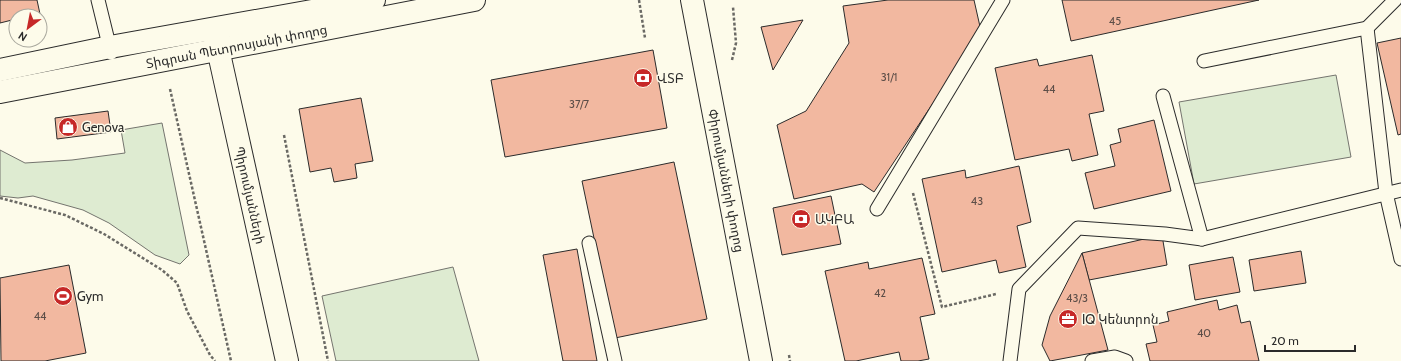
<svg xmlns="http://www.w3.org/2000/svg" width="1401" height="361" font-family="Cabin,'Noto Sans Armenian',sans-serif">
  <rect width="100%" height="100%" fill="#fdfbea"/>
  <g fill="#deebd1" stroke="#74746e">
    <polygon points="1336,75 1351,157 1194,184 1179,102"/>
    <polygon points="162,123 189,255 180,264 155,255 109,223 83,210 33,196 18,198 0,196 0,150 25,163 72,160 125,153 121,130"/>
    <polygon points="453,267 479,361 336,361 322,296"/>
  </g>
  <g fill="#f2b8a0" stroke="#2b2b2b">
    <polygon points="0,0 37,0 40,14 16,16 16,19 0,23"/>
    <polygon points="888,0 974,0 981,31 874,192 862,184 794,199 777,125 806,111 849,43 843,6"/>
    <polygon points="1062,0 1259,0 1071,41"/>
    <polygon points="803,20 773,70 761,27"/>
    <polygon points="1401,38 1401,134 1398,135 1377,43"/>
    <polygon points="653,50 667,128 505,157 491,80"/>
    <polygon points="1092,55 1104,111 1089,114 1098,155 1072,161 1069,149 1015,160 995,68 1037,59 1039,66"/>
    <polygon points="361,98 373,161 355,164 357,178 334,182 331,168 310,172 299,109"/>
    <polygon points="108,111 111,132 57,139 55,118"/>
    <polygon points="1154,120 1171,191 1094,209 1085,173 1115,166 1110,145 1121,142 1118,129"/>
    <polygon points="674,162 707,319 615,338 582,181"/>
    <polygon points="1019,166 1031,222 1017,226 1026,267 999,273 996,260 942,272 922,179 965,170 966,178"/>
    <polygon points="831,196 841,244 782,255 773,208"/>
    <polygon points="1162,235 1167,265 1089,280 1082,253"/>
    <polygon points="577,249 597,361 563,361 543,255"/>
    <polygon points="1301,251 1306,283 1254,291 1249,260"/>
    <polygon points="1082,253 1108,350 1050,361 1042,345 1050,316"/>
    <polygon points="1233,257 1240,292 1195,300 1189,265"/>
    <polygon points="922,258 935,314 920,317 929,359 918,361 901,361 899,352 856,361 845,361 825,271 868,262 869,269"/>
    <polygon points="69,265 86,353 45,361 1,361 0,278"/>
    <polygon points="1217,300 1219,310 1237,305 1241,323 1250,321 1259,361 1150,361 1146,344 1157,342 1153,325 1169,321 1167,312"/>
  </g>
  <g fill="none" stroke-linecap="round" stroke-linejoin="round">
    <g stroke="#2b2b2b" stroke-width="15">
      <g id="lane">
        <polyline points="98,0 111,53"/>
        <polyline points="1367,28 1386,193 1401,259"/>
        <polyline points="1204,61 1367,28 1395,0"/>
        <polyline points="1163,96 1202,239"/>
        <polyline points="877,209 1003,0"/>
        <polyline points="589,243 615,361"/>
        <polyline points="1010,361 1019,289 1078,228 1165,234 1202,239 1401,190"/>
        <polyline points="1092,361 1115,357 1126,361"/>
      </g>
    </g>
    <g stroke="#2b2b2b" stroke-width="24">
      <g id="street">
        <path id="s1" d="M214 31 287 361"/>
      </g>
    </g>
    <g stroke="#2b2b2b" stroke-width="24">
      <g id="secondary">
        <path id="s2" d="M692 0 761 361"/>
        <polyline points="0,70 110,47 374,0"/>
        <path id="s3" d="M0 92 474 0"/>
      </g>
    </g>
    <g stroke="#6a6964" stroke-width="2.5" stroke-dasharray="3 2" stroke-linecap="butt">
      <polyline points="639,0 645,38"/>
      <polyline points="732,60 736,43 733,7"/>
      <polyline points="170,89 231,361"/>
      <polyline points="284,135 328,361"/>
      <polyline points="913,193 942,307 996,294"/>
      <polyline points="0,198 65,215 104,234 162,270 177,283 187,311 210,355 215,361"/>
      <polyline points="789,355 790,361"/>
    </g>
    <use href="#lane" stroke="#fdfbea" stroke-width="13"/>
    <use href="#street" stroke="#fdfbea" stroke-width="22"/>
    <use href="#secondary" stroke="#fdfbea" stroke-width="22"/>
  </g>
  <defs>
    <g id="bank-disc" transform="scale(1)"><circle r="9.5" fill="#c62828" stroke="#fdfbea"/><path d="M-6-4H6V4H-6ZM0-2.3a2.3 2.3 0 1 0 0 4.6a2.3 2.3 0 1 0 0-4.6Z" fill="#fff"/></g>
    <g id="shop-disc" transform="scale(1)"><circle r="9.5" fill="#c62828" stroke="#fdfbea"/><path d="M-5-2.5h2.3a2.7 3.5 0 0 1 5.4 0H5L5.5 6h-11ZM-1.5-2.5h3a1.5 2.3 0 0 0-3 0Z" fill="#fff"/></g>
    <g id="stadium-disc" transform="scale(1)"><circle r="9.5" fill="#c62828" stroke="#fdfbea"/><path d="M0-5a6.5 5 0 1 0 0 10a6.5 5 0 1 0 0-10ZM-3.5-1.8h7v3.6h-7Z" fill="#fff"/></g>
    <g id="office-disc" transform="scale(1)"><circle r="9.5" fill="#c62828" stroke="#fdfbea"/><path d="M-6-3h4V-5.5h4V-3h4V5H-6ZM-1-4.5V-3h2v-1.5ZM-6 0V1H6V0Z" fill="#fff"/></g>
  </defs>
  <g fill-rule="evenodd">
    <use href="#bank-disc" x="643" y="78"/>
    <use href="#shop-disc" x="68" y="127"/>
    <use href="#bank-disc" x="801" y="219"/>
    <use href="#stadium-disc" x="63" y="296"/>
    <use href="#office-disc" x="1068" y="319"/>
  </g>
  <g text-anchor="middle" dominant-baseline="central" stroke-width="3" stroke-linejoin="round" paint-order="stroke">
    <g font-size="11" fill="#5d4e48">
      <text x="1115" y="21">45</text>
      <text x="889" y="77">31/1</text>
      <text x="1049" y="89">44</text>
      <text x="579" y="104">37/7</text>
      <text x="977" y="201">43</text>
      <text x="880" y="293">42</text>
      <text x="1077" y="298">43/3</text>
      <text x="40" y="316">44</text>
      <text x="1204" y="333">40</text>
    </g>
    <g font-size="13" fill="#2b2b2b" stroke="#fdfbea">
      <text stroke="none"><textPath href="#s3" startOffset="241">Տիգրան Պետրոսյանի փողոց</textPath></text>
      <text stroke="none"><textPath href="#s2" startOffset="184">Փիրումյանների փողոց</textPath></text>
      <text stroke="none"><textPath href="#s1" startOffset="168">Պիրումյանների</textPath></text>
    </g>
    <g font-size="13" fill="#2b2b2b" stroke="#fdfbea" text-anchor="start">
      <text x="657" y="78">ՎՏԲ</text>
      <text x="82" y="127">Genova</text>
      <text x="815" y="219">ԱԿԲԱ</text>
      <text x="77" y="296">Gym</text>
      <text x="1082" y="319">IQ Կենտրոն</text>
    </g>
  </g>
  <g transform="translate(28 28) rotate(212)"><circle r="19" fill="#fdfbea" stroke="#a9a89e"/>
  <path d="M0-3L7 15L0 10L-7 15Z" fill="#c62828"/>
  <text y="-6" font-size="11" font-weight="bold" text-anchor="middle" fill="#2b2b2b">N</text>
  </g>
  <path d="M1265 345v6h90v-6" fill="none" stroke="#2b2b2b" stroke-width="2"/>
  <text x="1271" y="345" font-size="12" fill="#2b2b2b" stroke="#fdfbea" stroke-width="3" paint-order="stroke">20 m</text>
</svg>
